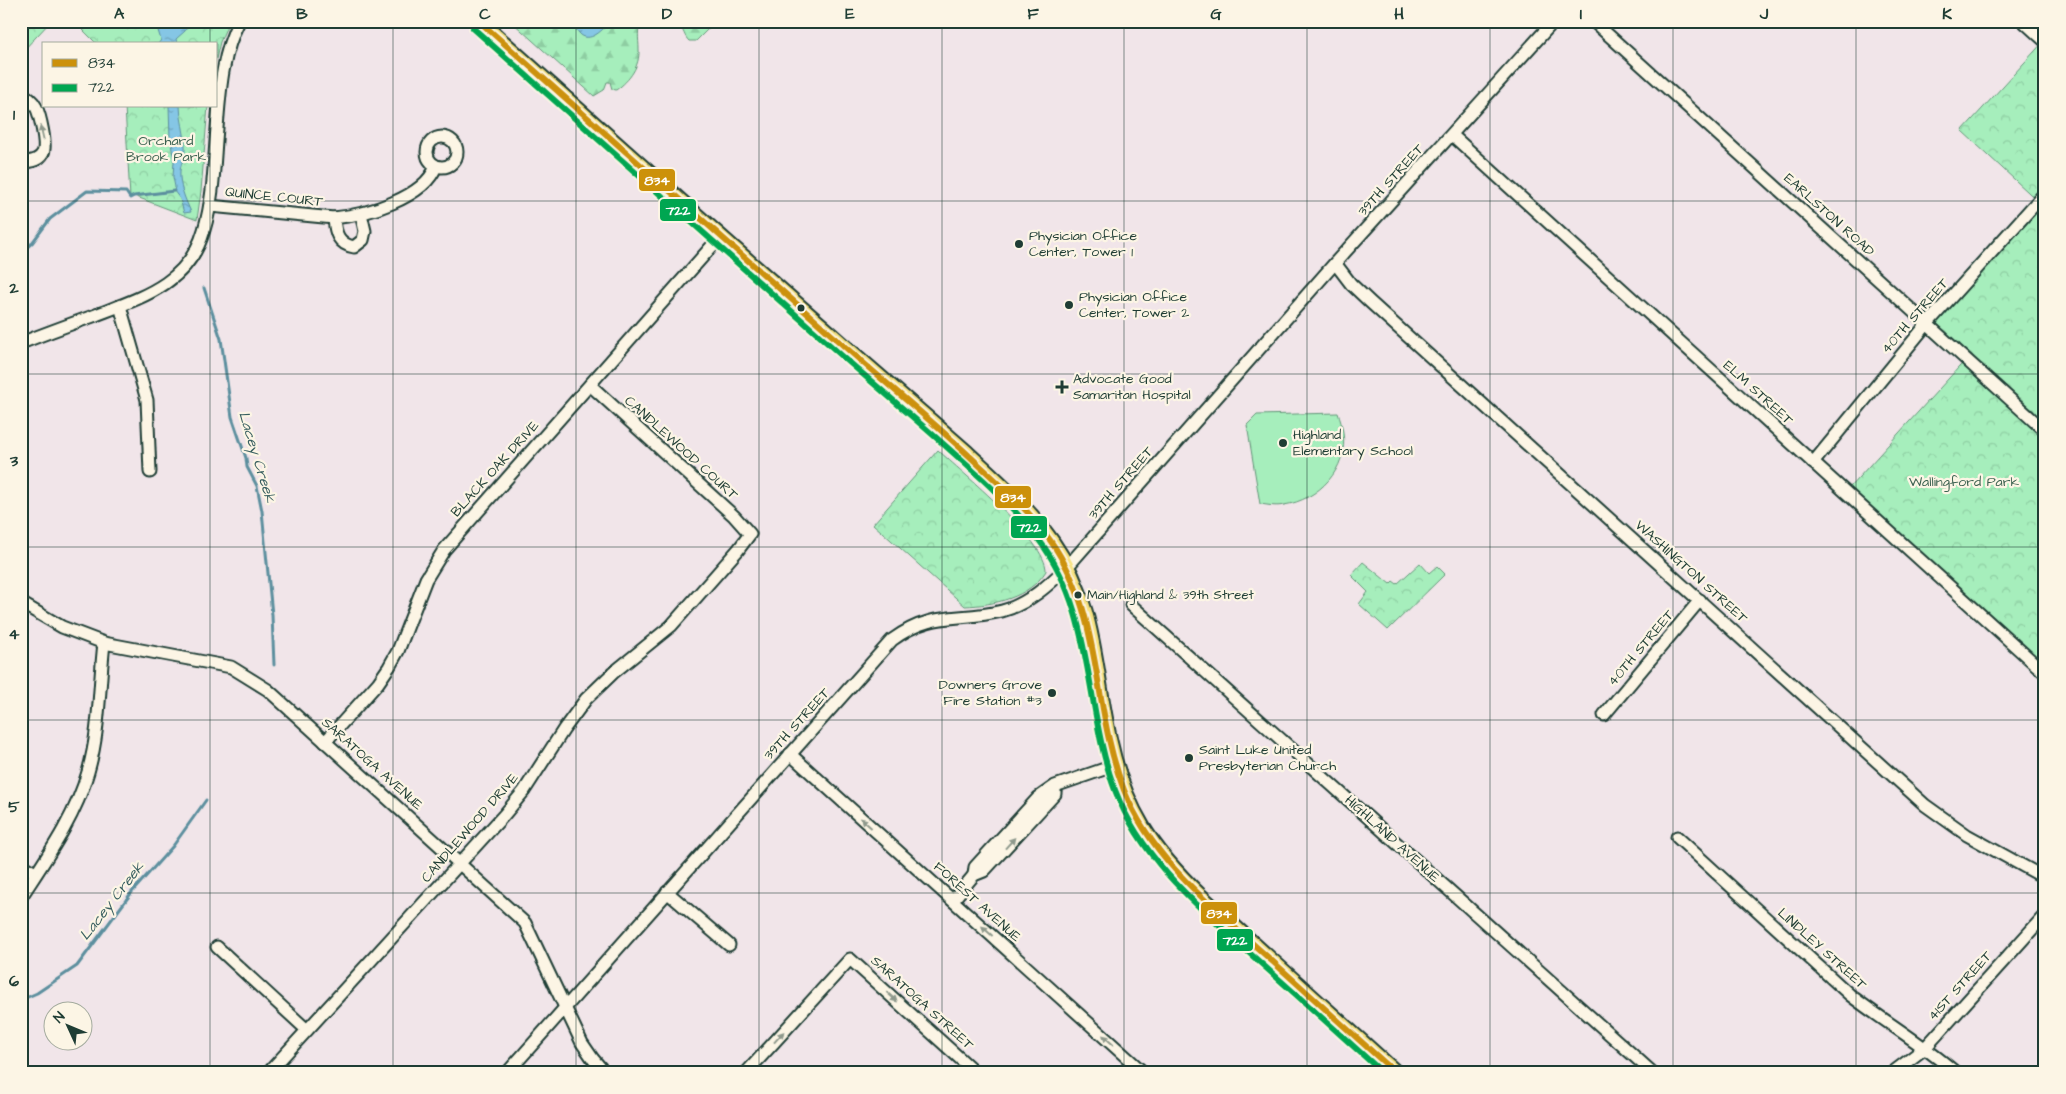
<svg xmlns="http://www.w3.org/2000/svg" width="2066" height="1094" font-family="'Architects Daughter',sans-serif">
  <defs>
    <pattern id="forest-firs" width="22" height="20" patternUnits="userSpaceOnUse" patternTransform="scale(1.25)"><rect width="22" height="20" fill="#a6eebc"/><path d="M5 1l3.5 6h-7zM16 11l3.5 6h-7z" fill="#8ecda2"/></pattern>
    <pattern id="park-crowns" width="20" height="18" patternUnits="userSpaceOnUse" patternTransform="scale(1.25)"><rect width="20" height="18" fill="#a6eebc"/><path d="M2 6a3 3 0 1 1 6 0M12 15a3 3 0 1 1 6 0" fill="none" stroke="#8ecda2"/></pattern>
    <pattern id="water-ripples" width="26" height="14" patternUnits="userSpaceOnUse" patternTransform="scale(1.25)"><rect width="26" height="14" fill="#85c6e5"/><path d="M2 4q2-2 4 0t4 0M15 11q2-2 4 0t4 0" fill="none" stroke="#6ca2ba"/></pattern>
  </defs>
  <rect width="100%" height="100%" fill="#f1e5e9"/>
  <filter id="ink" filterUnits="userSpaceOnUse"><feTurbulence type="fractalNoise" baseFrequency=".02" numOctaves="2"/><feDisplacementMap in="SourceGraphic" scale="10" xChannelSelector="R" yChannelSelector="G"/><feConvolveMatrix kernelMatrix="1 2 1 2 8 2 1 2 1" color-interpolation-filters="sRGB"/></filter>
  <g filter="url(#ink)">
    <g fill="url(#forest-firs)" stroke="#629678">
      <path d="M511 21H643C636 29 639 39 639 49 640 66 630 80 616 90L612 89 610 82H607L604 90 594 96Z"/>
      <path d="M663 21H712L708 29 696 41H689C684 36 684 31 680 26L667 24Z"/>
    </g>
    <g fill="url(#park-crowns)" stroke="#629678">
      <polygon points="21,21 51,21 21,53"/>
      <polygon points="74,21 229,21 220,42 216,59 216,44 97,44"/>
      <polygon points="2045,40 2045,665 1849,488 1969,356 1934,324 2042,205 1962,131"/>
      <polygon points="125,106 208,106 201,191 197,220 134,196 130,198"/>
      <path d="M938 450C961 472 1047 541 1046 571 1029 598 994 605 965 606L873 524Z"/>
      <polygon points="1363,562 1390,584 1393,581 1397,584 1420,563 1429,573 1437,566 1445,574 1388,630 1359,604 1368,592 1351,575"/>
    </g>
    <path fill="#a6eebc" stroke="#629678" d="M1338 413C1340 419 1342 425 1343 432 1349 469 1318 500 1284 505 1276 507 1268 505 1260 504L1247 425 1257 415Z"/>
    <g fill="url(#water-ripples)" stroke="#5c8f9e">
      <polygon points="155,21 190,21 185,31 176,39 177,44 158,44 161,40"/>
      <path d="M568 21H610C604 29 589 45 579 33 575 28 574 25 568 21Z"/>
      <path d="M169 106H180C180 119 185 132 185 145 186 155 181 162 180 171 179 185 185 199 191 212L184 213 180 199 174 191 175 187 173 177 174 161 170 138Z"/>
    </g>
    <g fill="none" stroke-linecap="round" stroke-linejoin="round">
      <g stroke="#5c8f9e" stroke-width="3">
        <polyline points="21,253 32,243 50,219 87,191 126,192 130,198 134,196 174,191"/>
        <polyline points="204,288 221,339 232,417 246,458 247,467 257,486 262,511 272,615 274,665"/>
        <polyline points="21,1000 37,993 77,966 132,892 173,846 206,800"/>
      </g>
      <g stroke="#1f3d34" stroke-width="15">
        <g id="minor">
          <polyline points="1593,21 2045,431"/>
          <polyline points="2023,21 2045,41"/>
          <path d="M21 95C27 96 33 101 36 107 40 115 47 145 43 153 39 160 33 161 26 162L21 159"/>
          <polyline points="1452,135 2045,673"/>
          <circle cx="442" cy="152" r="15"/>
          <path d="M210 206 334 218C365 215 425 198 436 166"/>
          <path d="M334 218C335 233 338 244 354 247L363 240 365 231 361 214"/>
          <polyline points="1335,263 1351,284 1370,302 1925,805 1967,835 2045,878"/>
          <polyline points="120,306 147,400 150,472"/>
          <path d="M21 343C46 333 71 324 96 315 143 297 189 283 204 230 214 197 214 162 217 128 220 91 222 54 239 21"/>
          <polyline points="1813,463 1927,324 2045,193"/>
          <polyline points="21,603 62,627 104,643 231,667 268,690 525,923 582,1043 593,1059 605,1073"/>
          <polyline points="1131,605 1653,1073"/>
          <polyline points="1604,715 1700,600"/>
          <polyline points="325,742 378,683 389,667 398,651 426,579 444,550 720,237"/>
          <polyline points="790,754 1144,1073"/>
          <path d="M1677 837 1850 995C1885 1022 1923 1044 1956 1073"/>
          <polyline points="21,865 36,873"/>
          <polyline points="974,875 975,867 1038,798 1055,786 1116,765"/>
          <polyline points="667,892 729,945"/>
          <path d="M21 897C47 857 75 818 88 772 100 731 99 686 104 643"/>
          <polyline points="953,900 974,875 984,871 1055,794 1055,788"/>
          <polyline points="217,947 307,1030"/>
          <polyline points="268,1073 504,815 524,791 564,729 586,699 613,673 671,626 738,550 750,534 734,516 590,385"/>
          <path d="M507 1073 892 640C933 610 958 622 1002 611 1028 604 1049 585 1068 566L1335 263 1554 21"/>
          <polyline points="746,1073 850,959 976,1073"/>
          <polyline points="1892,1073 1925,1048 2045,915"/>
        </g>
      </g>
      <g stroke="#1f3d34" stroke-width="18">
        <path id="major" d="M479 21C597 127 715 233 834 337 878 376 923 414 967 453 997 481 1028 508 1052 542 1097 606 1093 671 1110 743 1125 810 1151 849 1200 896L1396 1073"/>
      </g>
      <use href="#minor" stroke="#fcf5e5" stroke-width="11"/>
      <use href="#major" stroke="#f7e281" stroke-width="14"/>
      <g stroke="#fcf5e5" stroke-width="10">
        <path id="bus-1" d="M479 21C600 130 722 238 844 346 889 386 936 424 979 465 1002 486 1025 507 1044 532 1105 610 1090 703 1124 790 1151 858 1209 904 1262 952 1307 992 1351 1033 1396 1073"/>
      </g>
      <g stroke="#fcf5e5" stroke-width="10">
        <path id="bus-2" d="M473 28C595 137 718 246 841 355 884 393 928 429 970 468 995 490 1019 513 1039 540 1095 613 1084 708 1115 790 1142 861 1201 909 1255 958 1298 996 1340 1034 1383 1073"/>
      </g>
      <use href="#bus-1" stroke="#cc910a" stroke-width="6"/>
      <use href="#bus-2" stroke="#00a651" stroke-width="6"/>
    </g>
    <defs><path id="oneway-solid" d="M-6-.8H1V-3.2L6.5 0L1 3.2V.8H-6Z" transform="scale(1.25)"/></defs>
    <g fill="#8e998c">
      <use href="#oneway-solid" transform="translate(42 133) rotate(-103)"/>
      <use href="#oneway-solid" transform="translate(866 823) rotate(-138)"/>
      <use href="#oneway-solid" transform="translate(1010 843) rotate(-48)"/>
      <use href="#oneway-solid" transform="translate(987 931) rotate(-138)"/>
      <use href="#oneway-solid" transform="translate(892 997) rotate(42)"/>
      <use href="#oneway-solid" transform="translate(779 1037) rotate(-48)"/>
      <use href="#oneway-solid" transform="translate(1108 1040) rotate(-138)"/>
    </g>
  </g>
  <path fill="none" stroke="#1f3d34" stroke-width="1" stroke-opacity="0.55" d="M210 21V44M393 21V1073M576 21V1073M759 21V1073M942 21V1073M1124 21V1073M1307 21V1073M1490 21V1073M1673 21V1073M1856 21V1073M210 106V1073M21 201H2045M21 374H2045M21 547H2045M21 720H2045M21 893H2045"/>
  <g fill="#1f3d34" stroke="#fcf5e5" stroke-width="2">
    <circle cx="1019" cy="244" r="5"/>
    <circle cx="1069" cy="305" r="5"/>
    <circle cx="801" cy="308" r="4.5"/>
    <path d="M1059.5 379.5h5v5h5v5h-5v5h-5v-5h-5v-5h5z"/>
    <circle cx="1283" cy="443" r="5"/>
    <circle cx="1078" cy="595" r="4.5"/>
    <circle cx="1052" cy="693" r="5"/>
    <circle cx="1189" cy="758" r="5"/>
  </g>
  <g text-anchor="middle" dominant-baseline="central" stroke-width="4.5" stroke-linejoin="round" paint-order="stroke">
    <g font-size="13" fill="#1f3d34" stroke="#fcf5e5" text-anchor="start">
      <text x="1087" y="595">Main/Highland &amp; 39th Street</text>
    </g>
    <g font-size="14" fill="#3a604f" stroke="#fcf5e5">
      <text x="166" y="141">Orchard<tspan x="166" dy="16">Brook Park</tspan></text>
      <text x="1964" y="482">Wallingford Park</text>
    </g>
    <g font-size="14" fill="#1f3d34" stroke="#fcf5e5">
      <text transform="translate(1391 180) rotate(-48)">39TH STREET</text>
      <text transform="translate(274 197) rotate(6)">QUINCE COURT</text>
      <text transform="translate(1829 215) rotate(42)">EARLSTON ROAD</text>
      <text transform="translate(1915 316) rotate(-49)">40TH STREET</text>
      <text transform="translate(1758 393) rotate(42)">ELM STREET</text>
      <text transform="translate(681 448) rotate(42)">CANDLEWOOD COURT</text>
      <text transform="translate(495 469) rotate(-48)">BLACK OAK DRIVE</text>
      <text transform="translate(1121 483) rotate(-49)">39TH STREET</text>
      <text transform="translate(1691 572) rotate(42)">WASHINGTON STREET</text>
      <text transform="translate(1641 648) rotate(-50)">40TH STREET</text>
      <text transform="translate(797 724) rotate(-48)">39TH STREET</text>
      <text transform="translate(372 764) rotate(42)">SARATOGA AVENUE</text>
      <text transform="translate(470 828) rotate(-49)">CANDLEWOOD DRIVE</text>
      <text transform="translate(1392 839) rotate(42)">HIGHLAND AVENUE</text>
      <text transform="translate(977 902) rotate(42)">FOREST AVENUE</text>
      <text transform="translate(1822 949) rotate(42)">LINDLEY STREET</text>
      <text transform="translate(1960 986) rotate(-48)">41ST STREET</text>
      <text transform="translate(922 1003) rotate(42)">SARATOGA STREET</text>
    </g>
    <g font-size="14" fill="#1f3d34" stroke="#fcf5e5" text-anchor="start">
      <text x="1029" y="236">Physician Office<tspan x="1029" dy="16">Center, Tower 1</tspan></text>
      <text x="1079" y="297">Physician Office<tspan x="1079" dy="16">Center, Tower 2</tspan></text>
      <text x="1073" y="379">Advocate Good<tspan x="1073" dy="16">Samaritan Hospital</tspan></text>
      <text x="1293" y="435">Highland<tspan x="1293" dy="16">Elementary School</tspan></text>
      <text x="1042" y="685" text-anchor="end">Downers Grove<tspan x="1042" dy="16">Fire Station #3</tspan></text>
      <text x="1199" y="750">Saint Luke United<tspan x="1199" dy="16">Presbyterian Church</tspan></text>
    </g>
    <g font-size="15" font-style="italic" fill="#385f60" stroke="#fcf5e5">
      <text transform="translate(257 457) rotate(73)">Lacey Creek</text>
      <text transform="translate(112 901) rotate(-52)">Lacey Creek</text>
    </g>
  </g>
  <g stroke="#fcf5e5" stroke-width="2">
    <rect x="638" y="168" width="38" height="24" rx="5" fill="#cc910a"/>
    <rect x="659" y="198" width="38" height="24" rx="5" fill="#00a651"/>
    <rect x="994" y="485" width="38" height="24" rx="5" fill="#cc910a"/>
    <rect x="1010" y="515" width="38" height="24" rx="5" fill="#00a651"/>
    <rect x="1200" y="901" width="38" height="24" rx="5" fill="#cc910a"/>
    <rect x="1216" y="928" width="38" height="24" rx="5" fill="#00a651"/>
  </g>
  <g font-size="14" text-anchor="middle" font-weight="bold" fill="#fff">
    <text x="657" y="185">834</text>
    <text x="678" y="215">722</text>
    <text x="1013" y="502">834</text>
    <text x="1029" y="532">722</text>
    <text x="1219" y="918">834</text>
    <text x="1235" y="945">722</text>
  </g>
  <rect width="2066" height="1094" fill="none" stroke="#fcf5e5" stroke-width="55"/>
  <rect x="42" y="42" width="175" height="65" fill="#fcf5e5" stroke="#a4ab9e"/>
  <rect x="52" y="59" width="25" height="8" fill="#cc910a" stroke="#a4ab9e"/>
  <text x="88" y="68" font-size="15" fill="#1f3d34">834</text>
  <rect x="52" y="84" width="25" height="8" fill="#00a651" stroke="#a4ab9e"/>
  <text x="88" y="92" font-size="15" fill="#1f3d34">722</text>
  <g transform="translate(68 1026) rotate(314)"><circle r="24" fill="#fcf5e5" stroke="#a4ab9e"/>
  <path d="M0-4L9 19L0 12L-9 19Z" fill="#1f3d34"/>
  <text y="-8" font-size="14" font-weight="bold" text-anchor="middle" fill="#1f3d34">N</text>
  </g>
  <rect x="28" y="28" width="2010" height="1038" fill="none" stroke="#1f3d34" stroke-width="2"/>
  <g font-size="16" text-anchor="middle" font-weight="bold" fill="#1f3d34">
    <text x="119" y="19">A</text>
    <text x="302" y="19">B</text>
    <text x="485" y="19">C</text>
    <text x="667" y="19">D</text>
    <text x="850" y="19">E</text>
    <text x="1033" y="19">F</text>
    <text x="1216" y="19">G</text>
    <text x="1399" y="19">H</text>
    <text x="1581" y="19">I</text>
    <text x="1764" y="19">J</text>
    <text x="1947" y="19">K</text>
    <text x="14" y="120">1</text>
    <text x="14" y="293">2</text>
    <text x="14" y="466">3</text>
    <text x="14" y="639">4</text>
    <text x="14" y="812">5</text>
    <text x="14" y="986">6</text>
  </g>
</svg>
